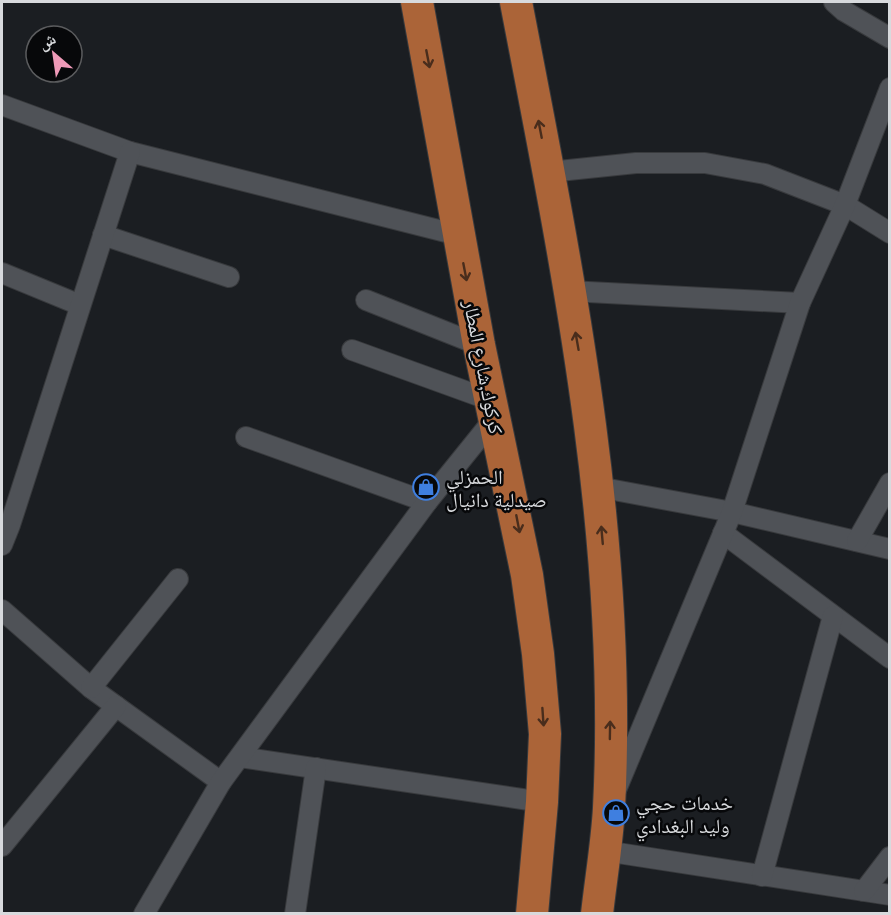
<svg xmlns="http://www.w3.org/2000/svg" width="891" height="915" font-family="Lora,'Noto Naskh Arabic',serif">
  <rect width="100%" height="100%" fill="#1b1e22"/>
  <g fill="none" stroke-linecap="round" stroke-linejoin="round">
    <g stroke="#383a3d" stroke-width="22">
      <g id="minor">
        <polyline points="834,2 844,11 890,38"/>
        <polyline points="2,105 130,152 458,235"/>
        <polyline points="549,172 636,163 705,163 765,174 845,205 890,233"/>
        <polyline points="103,235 229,277"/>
        <polyline points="2,273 80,305"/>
        <polyline points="569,291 800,303"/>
        <polyline points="366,300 479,345"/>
        <polyline points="352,350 490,400"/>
        <polyline points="246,437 427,502"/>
        <polyline points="598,487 732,512 890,549"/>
        <polyline points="723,533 890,658"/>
        <polyline points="857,541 890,483"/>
        <polyline points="2,545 10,525 130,152"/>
        <polyline points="2,610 91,688 221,782"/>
        <polyline points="91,688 178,579"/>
        <polyline points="240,757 542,802"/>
        <polyline points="616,790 732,512 800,303 845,205 890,88"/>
        <polyline points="2,846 116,706"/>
        <polyline points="605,851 890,895"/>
        <polyline points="762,876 833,616"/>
        <polyline points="864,891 890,857"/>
        <polyline points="144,914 221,782 427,502 494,419"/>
        <polyline points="295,914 316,768"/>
      </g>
    </g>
    <g stroke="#383a3d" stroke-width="34">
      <g id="trunk">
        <polyline points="417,2 479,345 527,575 538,654 545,734 542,802 532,914"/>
        <path d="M516 2C567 267 623 536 609 808 607 843 601 878 597 914"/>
      </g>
    </g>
    <use href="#minor" stroke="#4f5257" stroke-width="20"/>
    <use href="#trunk" stroke="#ab6438" stroke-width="32"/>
  </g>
  <defs><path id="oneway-shaft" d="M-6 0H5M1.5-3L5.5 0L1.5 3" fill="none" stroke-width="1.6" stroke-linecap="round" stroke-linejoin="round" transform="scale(1.5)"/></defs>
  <g stroke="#492d1c">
    <use href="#oneway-shaft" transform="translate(428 59) rotate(79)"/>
    <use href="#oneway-shaft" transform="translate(540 129) rotate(-101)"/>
    <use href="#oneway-shaft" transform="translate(465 272) rotate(79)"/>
    <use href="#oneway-shaft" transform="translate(577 341) rotate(-100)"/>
    <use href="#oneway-shaft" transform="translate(518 524) rotate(79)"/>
    <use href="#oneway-shaft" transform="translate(602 535) rotate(-95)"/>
    <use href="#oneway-shaft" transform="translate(543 717) rotate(86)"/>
    <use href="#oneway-shaft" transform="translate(610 730) rotate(-89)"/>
  </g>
  <defs>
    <g id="shop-ring" transform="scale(1.35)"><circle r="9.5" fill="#07080a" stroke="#3f7fe0" stroke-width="1.5"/><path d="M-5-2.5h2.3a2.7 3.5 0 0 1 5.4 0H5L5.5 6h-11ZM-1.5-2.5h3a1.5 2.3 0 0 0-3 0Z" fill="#3f7fe0"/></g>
  </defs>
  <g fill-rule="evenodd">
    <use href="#shop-ring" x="426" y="487"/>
    <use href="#shop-ring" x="616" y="813"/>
  </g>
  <g text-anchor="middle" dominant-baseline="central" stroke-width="5" stroke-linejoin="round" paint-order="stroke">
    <g font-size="20" fill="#d8dadd" stroke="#07080a">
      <text transform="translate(484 367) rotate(79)">كركوك,شارع المطار</text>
    </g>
    <g font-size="20" fill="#d8dadd" stroke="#07080a" text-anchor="start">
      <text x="446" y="476">الحمزلي<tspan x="446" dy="23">صيدلية دانيال</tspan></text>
      <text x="636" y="802">خدمات حجي<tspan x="636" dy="23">وليد البغدادي</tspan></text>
    </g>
  </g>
  <rect width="891" height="915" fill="none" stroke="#d8dadd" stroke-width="6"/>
  <g transform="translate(54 54) rotate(331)"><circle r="28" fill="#07080a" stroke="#5b5c5e" stroke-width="1.5"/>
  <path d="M0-4.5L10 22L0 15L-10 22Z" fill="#ef9ab8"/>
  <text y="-9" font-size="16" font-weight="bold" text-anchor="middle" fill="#d8dadd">ش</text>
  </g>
</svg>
